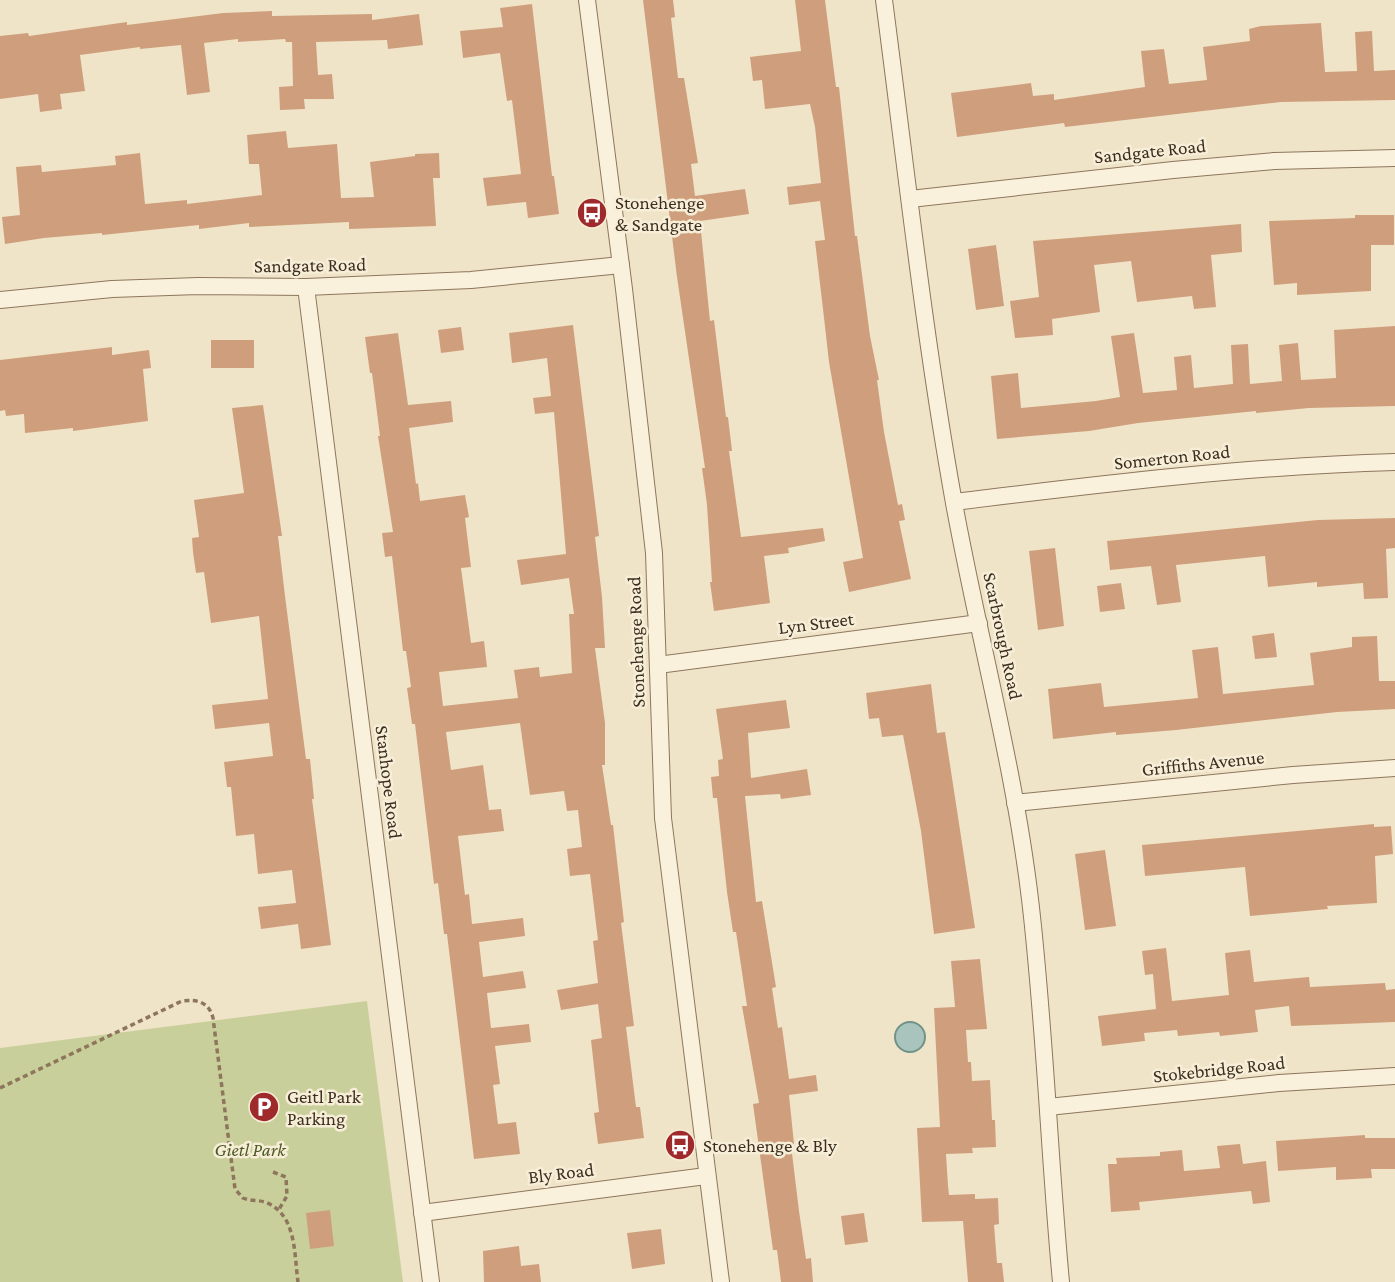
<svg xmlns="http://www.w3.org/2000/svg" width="1395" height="1282" font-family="'Crimson Pro',serif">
  <rect width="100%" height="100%" fill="#f0e4c8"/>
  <polygon fill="#c9cf9b" points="367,1001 403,1282 0,1282 0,1048"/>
  <circle fill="#a9c4bc" stroke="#6f938a" stroke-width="2" cx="910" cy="1037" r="15"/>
  <g fill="#cf9f7d">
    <polygon points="643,0 673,0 675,17 671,18 678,78 684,78 698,163 691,164 695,196 745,189 749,214 700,221 710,321 714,320 726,417 728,417 732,451 729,451 741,537 823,528 825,541 788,548 789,553 764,556 770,603 714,611 710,582 712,582 707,505 702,468 705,468 677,277"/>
    <polygon points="795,0 825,0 836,87 839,87 855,236 857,236 870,336 879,380 877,380 884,432 898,505 902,504 905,520 899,521 911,579 849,592 843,562 863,558 829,362 823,309 815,241 825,240 820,201 789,205 787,187 821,183 815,127 810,104 765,109 762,80 753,81 750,57 801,51"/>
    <polygon points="532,4 552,176 554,176 559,214 528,218 526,202 487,206 483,178 521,174 512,100 507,101 500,53 463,58 460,31 503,27 500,8"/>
    <polygon points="272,11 272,16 372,14 372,20 419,14 423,45 388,49 387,40 316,42 318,75 332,74 334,99 304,99 305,109 280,110 279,87 293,86 292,42 286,42 285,39 238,42 238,39 204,43 210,92 187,95 181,45 140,49 140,47 80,55 85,91 60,94 62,109 40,112 38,94 0,99 0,36 28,33 29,36 127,22 127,25 223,13"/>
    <polygon points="1321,23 1325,72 1357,71 1355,32 1372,31 1374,71 1395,70 1395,100 1281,102 1065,127 1064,123 957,137 951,93 1031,83 1033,96 1054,94 1054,100 1145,87 1141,51 1164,49 1169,84 1207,80 1203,47 1250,41 1249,29 1261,26"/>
    <polygon points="286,131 288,148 337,144 341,198 374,197 370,162 415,156 415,154 439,153 440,178 433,178 436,226 349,229 349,222 249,227 249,223 199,229 199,225 102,235 102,233 44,238 5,244 2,217 20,215 16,167 41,165 42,172 116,165 115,156 140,153 145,204 187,200 187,204 262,195 259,164 249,164 247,135"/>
    <polygon points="1355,215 1394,215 1394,245 1371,245 1371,291 1297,295 1297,283 1274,285 1269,221 1355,218"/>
    <polygon points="1241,224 1242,252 1211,255 1216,307 1194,309 1192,296 1137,302 1131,261 1094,265 1100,312 1052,319 1053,335 1015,338 1010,301 1039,297 1033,241"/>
    <polygon points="996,245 1004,306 976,310 968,249"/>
    <polygon points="573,325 599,536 595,537 602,597 605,648 595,648 605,723 605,765 602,765 611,825 613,825 624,922 621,923 634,1026 626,1027 636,1107 640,1107 644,1138 598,1144 594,1113 599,1112 591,1040 602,1038 598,1004 561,1010 557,990 598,983 593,941 598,940 590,874 570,876 567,849 582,847 578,810 567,811 564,791 530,795 520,723 446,732 451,770 483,765 489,810 501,809 504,831 458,836 465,895 469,894 472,924 523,918 525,936 479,942 483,977 523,971 526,988 487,993 491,1028 529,1024 531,1042 495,1046 500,1084 493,1085 498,1124 516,1122 520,1154 474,1159 447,934 444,934 438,883 434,884 415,724 412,724 407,688 411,687 406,651 403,651 392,556 385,557 382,533 393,532 378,436 380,436 372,373 370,373 365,337 398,333 408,405 451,401 453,422 409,428 416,484 418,483 420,501 465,495 469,517 465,518 471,567 461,568 471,643 484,641 487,667 439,672 443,706 518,698 514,670 539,667 540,677 572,673 569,614 574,614 569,578 521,585 517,560 566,554 554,412 535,414 533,398 551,396 547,358 512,363 509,333"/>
    <polygon points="1395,326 1395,406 1309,408 1256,413 1256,411 1138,423 1089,431 997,439 991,376 1018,373 1021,408 1096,401 1120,397 1111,336 1134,333 1143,393 1177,390 1174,357 1191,355 1194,388 1233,384 1231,345 1248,344 1250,384 1282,381 1279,345 1298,343 1301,380 1336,378 1334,330"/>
    <polygon points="461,327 464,350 441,353 438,330"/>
    <rect x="211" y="340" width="43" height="28"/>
    <polygon points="112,347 112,355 149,350 151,368 143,369 148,421 73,431 73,428 25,433 24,414 6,416 5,410 0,411 0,360"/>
    <polygon points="263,405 282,536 278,536 285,596 306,759 310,759 314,799 312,799 331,945 301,949 298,924 261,929 258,907 296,903 292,870 258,874 254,834 236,836 231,787 227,787 224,762 273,756 269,723 215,729 212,705 268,699 259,616 211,623 204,572 196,573 193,552 192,538 199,537 194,500 244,493 232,408"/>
    <polygon points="1395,518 1395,548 1386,549 1388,598 1364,599 1363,583 1317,587 1317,582 1268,587 1265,556 1176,565 1181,602 1157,605 1151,566 1110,570 1107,541 1318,520"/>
    <polygon points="1055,548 1064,626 1038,630 1029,551"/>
    <polygon points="1121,583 1125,609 1100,612 1097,586"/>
    <polygon points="1274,633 1277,657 1255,659 1252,636"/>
    <polygon points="1377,636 1379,681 1395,681 1395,709 1337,712 1176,730 1116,735 1116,732 1053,739 1048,689 1101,683 1104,707 1198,698 1192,650 1218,647 1223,694 1314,685 1310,653 1352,647 1352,637"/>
    <polygon points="931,684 937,733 945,732 975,928 934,934 921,831 903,735 882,737 879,718 869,719 866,693"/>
    <polygon points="786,700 790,728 748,733 751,778 807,769 811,795 781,799 780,794 745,796 756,902 762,901 776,987 772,988 778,1028 782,1027 789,1079 816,1075 818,1091 789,1095 794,1144 791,1145 799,1211 806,1259 811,1258 813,1282 781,1282 777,1250 773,1250 753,1104 759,1103 742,1006 747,1006 736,932 733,932 727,892 717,798 713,798 711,777 719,776 718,760 723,759 716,709"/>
    <polygon points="1374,824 1374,827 1391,826 1393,854 1375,856 1377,903 1327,906 1328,909 1250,916 1245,867 1145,876 1142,845"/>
    <polygon points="1105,850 1116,926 1085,930 1075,854"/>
    <polygon points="1166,948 1172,1001 1229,995 1225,953 1250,950 1254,982 1309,977 1310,987 1385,983 1386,990 1395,989 1395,1022 1291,1026 1289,1006 1255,1010 1258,1032 1220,1036 1219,1032 1178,1036 1177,1030 1144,1033 1145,1041 1102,1046 1098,1016 1156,1009 1153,974 1145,975 1142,951"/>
    <polygon points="980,959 987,1029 966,1030 968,1062 971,1062 972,1081 990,1080 992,1120 995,1120 996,1147 972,1148 973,1153 946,1154 948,1186 949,1195 975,1194 975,1199 998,1198 999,1224 994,1225 997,1263 1002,1263 1004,1282 968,1282 963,1221 922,1222 917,1128 940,1127 934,1008 955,1007 951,961"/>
    <polygon points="1365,1135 1365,1138 1395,1138 1395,1169 1371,1169 1372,1178 1336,1180 1336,1167 1278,1171 1276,1141"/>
    <polygon points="1240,1144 1243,1164 1266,1161 1270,1202 1253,1204 1251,1191 1139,1202 1140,1210 1111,1212 1108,1164 1117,1164 1116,1158 1160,1156 1160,1152 1182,1150 1184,1171 1220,1168 1217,1146"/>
    <polygon points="330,1210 334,1246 310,1249 306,1213"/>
    <polygon points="864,1213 868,1242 845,1245 841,1216"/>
    <polygon points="661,1229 665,1264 632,1269 627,1233"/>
    <polygon points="519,1246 521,1266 539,1264 541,1282 484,1282 483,1251"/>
  </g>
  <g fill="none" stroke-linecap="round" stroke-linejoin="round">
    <g stroke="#8d765c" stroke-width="18">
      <g id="street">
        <polyline points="587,0 624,289 654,553 663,818 721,1282"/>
        <path d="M884 0C906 168 924 336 954 503 978 635 1014 765 1030 899 1045 1026 1049 1155 1061 1282"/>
        <polyline points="910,199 1173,170 1274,161 1395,158"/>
        <polyline points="306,287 431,1282"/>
        <polyline points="0,300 112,289 198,286 306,287 471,280 621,265"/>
        <path d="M954 502C1100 484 1248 466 1395 462"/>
        <polyline points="658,665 979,623"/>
        <polyline points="1015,803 1293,775 1395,768"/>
        <polyline points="1048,1107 1279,1083 1395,1076"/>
        <polyline points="422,1213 706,1176"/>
      </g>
    </g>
    <g stroke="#8d765c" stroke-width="3.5" stroke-dasharray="5 3.5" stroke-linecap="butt">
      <path d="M0 1088 182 1001C197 999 209 1002 213 1018L235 1189 243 1198C250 1201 258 1200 265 1202 297 1214 294 1254 298 1282"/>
      <polyline points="273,1172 286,1177 287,1196 278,1211"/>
    </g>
    <use href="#street" stroke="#faf1dc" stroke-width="16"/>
  </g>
  <defs>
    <g id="bus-disc" transform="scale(1.575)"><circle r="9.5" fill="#9e2a2b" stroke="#f7eed8"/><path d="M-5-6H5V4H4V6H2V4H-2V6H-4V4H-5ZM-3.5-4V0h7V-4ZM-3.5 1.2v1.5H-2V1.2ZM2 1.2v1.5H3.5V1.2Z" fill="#fff"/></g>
    <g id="parking-disc" transform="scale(1.575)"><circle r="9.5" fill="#9e2a2b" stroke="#f7eed8"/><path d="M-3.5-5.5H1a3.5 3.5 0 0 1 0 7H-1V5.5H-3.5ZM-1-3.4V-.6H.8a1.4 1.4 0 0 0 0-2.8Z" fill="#fff"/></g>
  </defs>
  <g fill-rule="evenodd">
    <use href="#bus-disc" x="592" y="213"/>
    <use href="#parking-disc" x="264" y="1107"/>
    <use href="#bus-disc" x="680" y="1145"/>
  </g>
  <g text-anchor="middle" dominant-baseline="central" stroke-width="5" stroke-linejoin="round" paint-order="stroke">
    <g font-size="19" fill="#3d2e20" stroke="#f7eed8">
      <text transform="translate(1150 151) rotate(-6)">Sandgate Road</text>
      <text transform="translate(310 265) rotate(-1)">Sandgate Road</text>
      <text transform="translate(1172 457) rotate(-6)">Somerton Road</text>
      <text transform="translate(816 623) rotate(-7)">Lyn Street</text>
      <text transform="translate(1003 636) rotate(78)">Scarbrough Road</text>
      <text transform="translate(636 642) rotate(-92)">Stonehenge Road</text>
      <text transform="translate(1203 763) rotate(-6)">Griffiths Avenue</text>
      <text transform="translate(389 782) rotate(83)">Stanhope Road</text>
      <text transform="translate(1219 1069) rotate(-6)">Stokebridge Road</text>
      <text transform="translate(561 1173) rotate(-7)">Bly Road</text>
    </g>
    <g font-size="19" fill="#3d2e20" stroke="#f7eed8" text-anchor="start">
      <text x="615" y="202">Stonehenge<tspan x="615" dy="22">&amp; Sandgate</tspan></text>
      <text x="287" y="1096">Geitl Park<tspan x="287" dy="22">Parking</tspan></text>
      <text x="703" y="1145">Stonehenge &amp; Bly</text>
    </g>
    <g font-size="19" font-style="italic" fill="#4d5a26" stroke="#f7eed8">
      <text x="250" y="1149">Gietl Park</text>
    </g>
  </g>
</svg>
